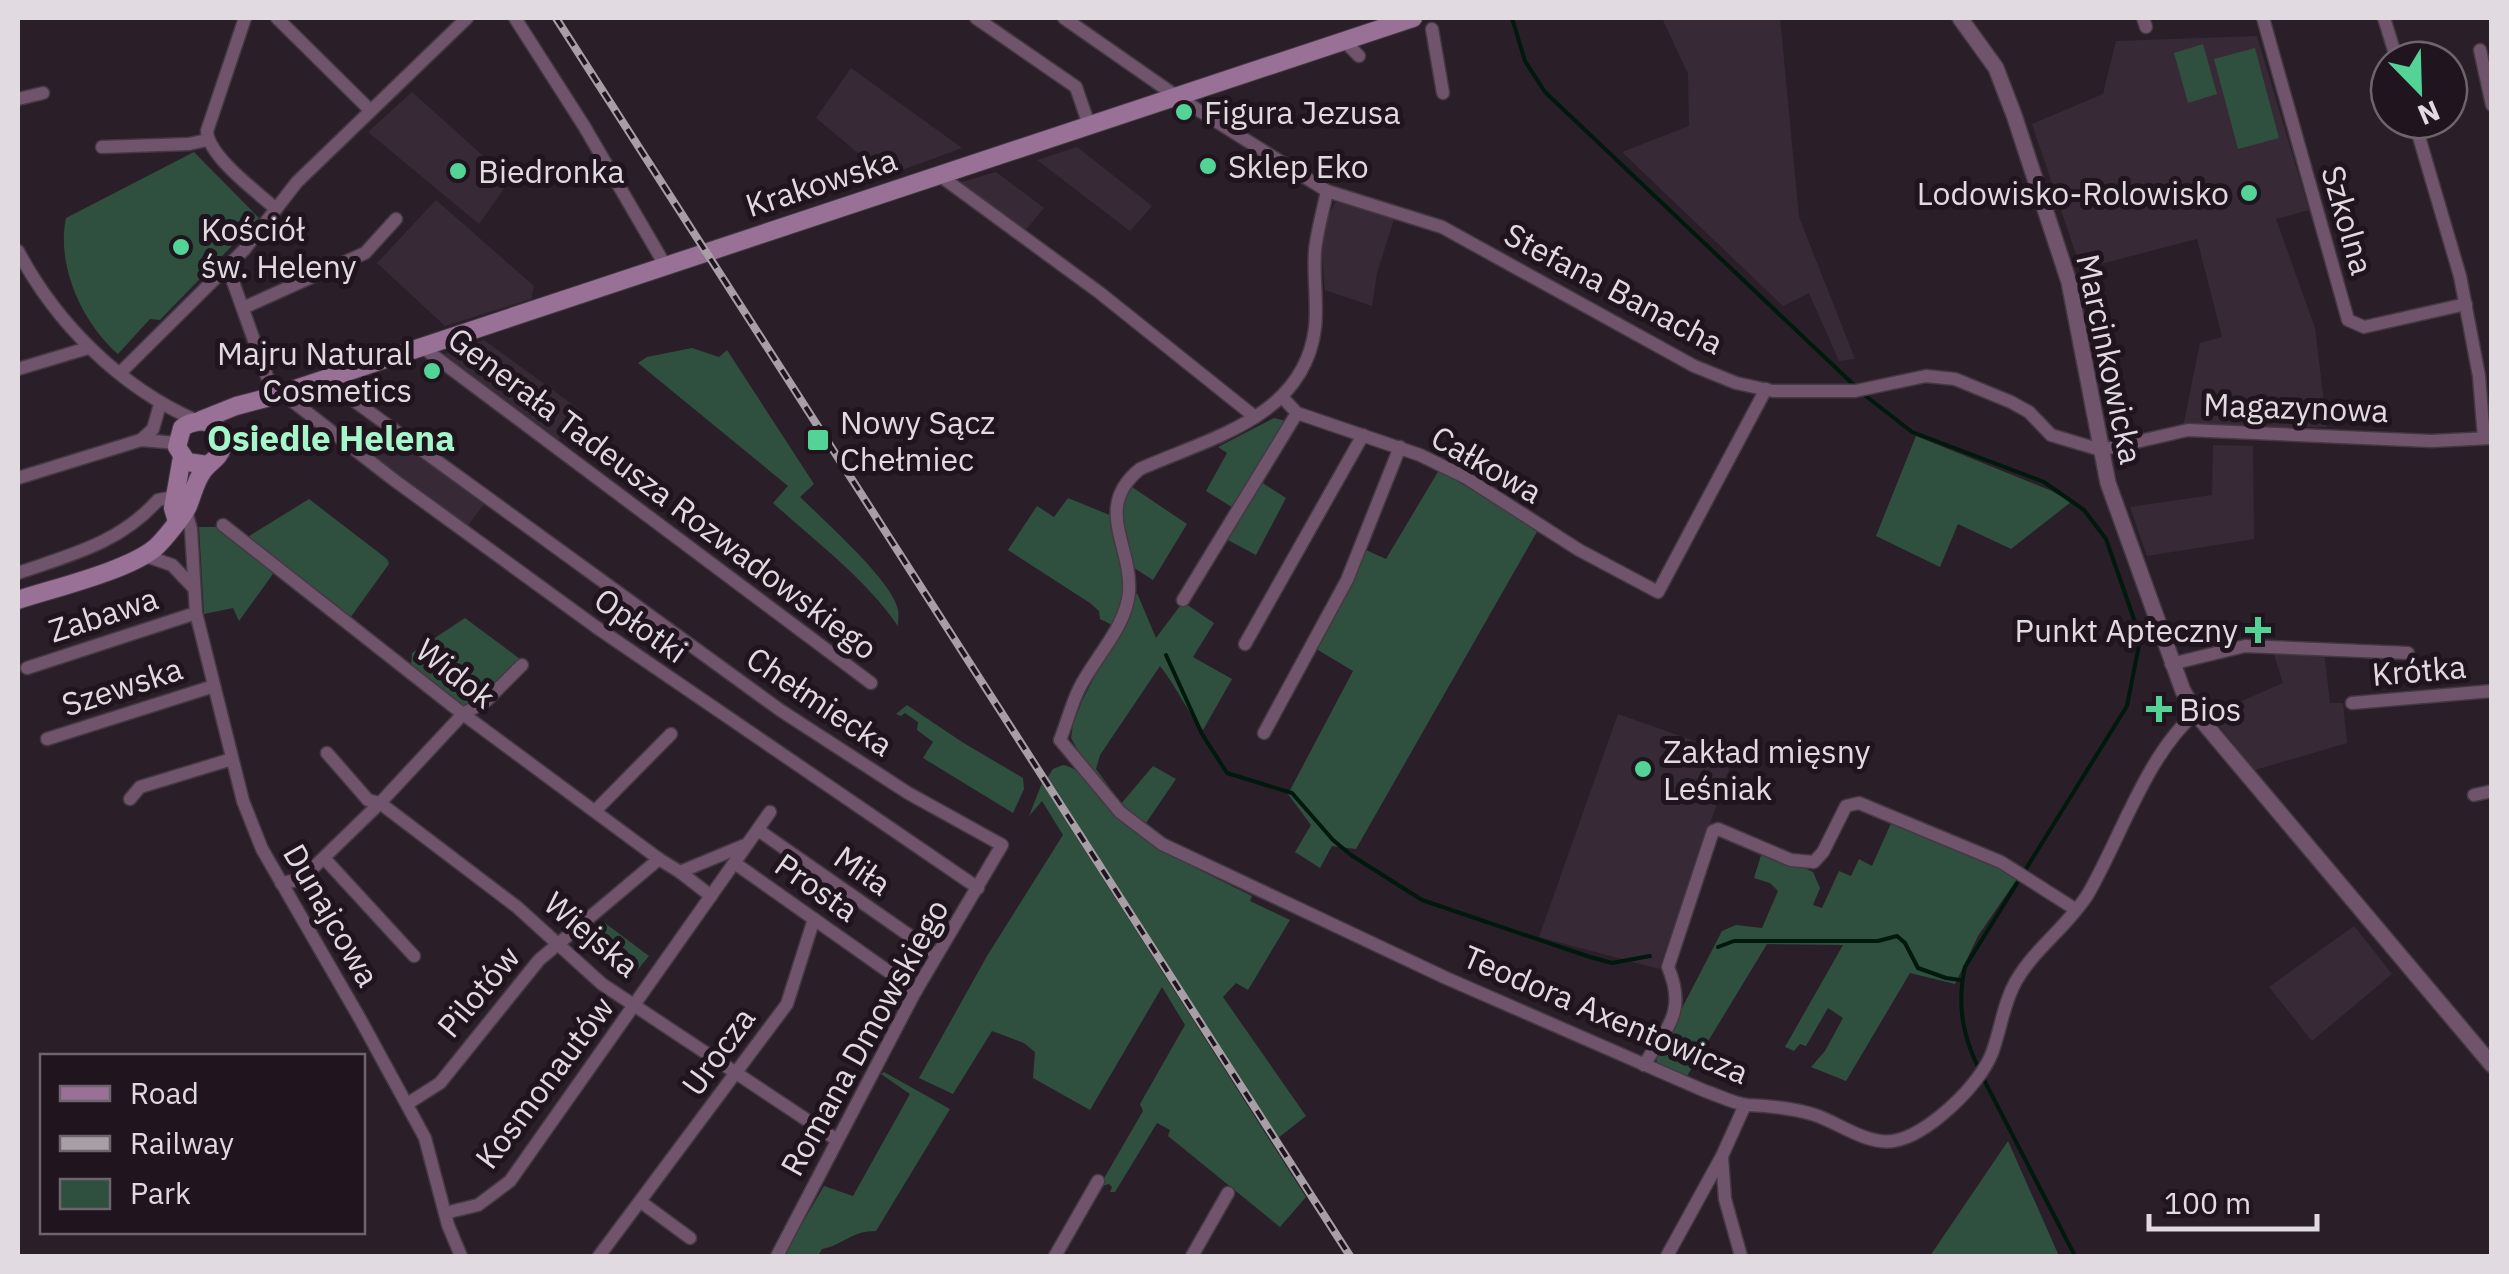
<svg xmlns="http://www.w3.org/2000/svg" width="2509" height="1274" font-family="'IBM Plex Sans',sans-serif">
  <rect width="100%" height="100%" fill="#2a1f29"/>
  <g fill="#382937">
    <polygon points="1662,18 1780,18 1799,217 1855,359 1839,361 1809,293 1783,306 1622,152 1689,126 1688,74"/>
    <polygon points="2257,36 2309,210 2276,219 2315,328 2327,427 2183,427 2200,343 2222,337 2197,239 2081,269 2032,124 2103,94 2116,41"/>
    <polygon points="851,68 962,148 886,176 816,118"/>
    <polygon points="412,92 510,180 479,224 368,132"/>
    <polygon points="1077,147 1152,206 1130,231 1037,160"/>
    <polygon points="996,172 1044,208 1024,232 958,183"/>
    <polygon points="436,200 534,286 531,299 445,326 377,263"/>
    <polygon points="1336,202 1394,219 1377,273 1372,306 1325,290 1322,258 1326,220"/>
    <polygon points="484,340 580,410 558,441 441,355"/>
    <polygon points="391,437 485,503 465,529 374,459"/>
    <polygon points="2213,445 2253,446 2254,539 2147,556 2130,507 2212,495"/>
    <polygon points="2272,648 2324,652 2330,703 2343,703 2347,743 2255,770 2210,715 2283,683"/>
    <polygon points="1618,714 1734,755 1659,969 1539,937"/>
    <polygon points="2354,926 2392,974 2312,1041 2269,987"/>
  </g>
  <g fill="#2f503e">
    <polygon points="2203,44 2217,94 2188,103 2174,53"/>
    <polygon points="2255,48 2279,138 2238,149 2214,59"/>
    <path d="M194 152 259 218 160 320 150 319 118 354C82 323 56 265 66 218Z"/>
    <path d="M692 348 719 357 727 350 814 484 800 497C822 519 893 581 898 610 899 615 898 620 898 626 866 579 815 541 773 503L788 486 638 363 647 357Z"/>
    <polygon points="1274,418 1286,421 1235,509 1206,491 1227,453 1218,447"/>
    <polygon points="1916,436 2052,491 2071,502 2011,549 1958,524 1940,567 1876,536"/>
    <polygon points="1439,470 1538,530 1356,849 1332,846 1320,868 1295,852 1311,825 1288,794 1353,671 1313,647 1366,550 1386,559"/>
    <polygon points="1261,482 1286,498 1256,555 1226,539"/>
    <path d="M1129 485 1187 524 1153 580 1131 566C1124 536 1117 513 1129 485Z"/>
    <polygon points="1068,498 1112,516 1125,590 1114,626 1100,619 1099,611 1090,603 1008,550 1037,506 1054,517"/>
    <polygon points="309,499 387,559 389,564 350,618 246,538"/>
    <polygon points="199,527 221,527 275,571 239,621 233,608 204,614"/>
    <path d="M1137 593 1156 638 1183 602 1214 623 1193 657 1232 679 1203 730C1185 709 1177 687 1160 666L1100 755 1096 769 1118 799 1081 756 1071 738 1073 724 1083 699Z"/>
    <polygon points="465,618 520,659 472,707 462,706 411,666 412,653"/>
    <polygon points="907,705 962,742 1023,778 1024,789 1013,813 923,758 933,742 917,730 918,722 905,713 901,716 896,714"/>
    <path d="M1063 765C1086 770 1092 789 1107 806 1138 842 1208 874 1252 896L1250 901 1290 920 1248 990 1236 983 1223 997 1306 1116 1278 1138 1047 778 1053 769Z"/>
    <polygon points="1153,766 1176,779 1144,826 1120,805"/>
    <polygon points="1042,783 1306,1197 1280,1227 1168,1136 1170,1130 1157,1123 1115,1192 1110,1192 1112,1187 1109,1184 1099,1187 1143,1111 1140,1104 1185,1025 1162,987 1090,1110 1033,1078 1035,1052 1024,1043 992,1031 953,1094 919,1078 987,956 1063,835 1042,801 1029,816"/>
    <polygon points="1892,821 1977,853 2017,879 1978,936 1955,984 1910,973 1846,1081 1811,1067 1825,1051 1843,1018 1828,1008 1806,1046 1800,1044 1794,1051 1785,1047 1843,945 1767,944 1687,1076 1658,1067 1656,1058 1722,931 1736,925 1762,928 1778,891 1770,883 1754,878 1763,849 1813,872 1820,888 1813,905 1822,908 1839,871 1851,876 1859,859 1872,866"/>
    <polygon points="605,923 649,956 630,979 586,945"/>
    <path d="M884 1072 950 1109 876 1231C850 1231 846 1244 822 1249L818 1256H783L824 1186 853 1196 910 1094 881 1074Z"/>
    <polygon points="2008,1141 2059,1256 1930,1256"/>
  </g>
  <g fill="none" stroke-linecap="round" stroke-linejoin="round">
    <g stroke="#01180c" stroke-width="4">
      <polyline points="1512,18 1525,61 1545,92 1855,386"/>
      <path d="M1862 393 1912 432 2044 482 2084 510 2106 539 2135 622 2139 645 2127 706 1965 967C1957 1003 1962 1034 1978 1067"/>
      <polyline points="1166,655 1202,734 1227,773 1292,793 1333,840 1351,855 1422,900 1590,957 1612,963 1650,956"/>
      <polyline points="1718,947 1734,941 1878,941 1897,936 1905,943 1918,968 1946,978 1960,980"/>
      <polyline points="1982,1076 2075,1256"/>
    </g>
    <g stroke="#443943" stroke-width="15">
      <g id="minor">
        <path d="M245 18 207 131C208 156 257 192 276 209"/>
        <polyline points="277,18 370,110"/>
        <polyline points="515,18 584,126 665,265"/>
        <polyline points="976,18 1076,87 1089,125"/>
        <polyline points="1064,18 1176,96 1327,191 1442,227 1694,366 1736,383 1773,391 1855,391 1926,376 1955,379 2011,402 2029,412 2051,435 2101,450 2188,430 2431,441 2492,438"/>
        <polyline points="2143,18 2146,27"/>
        <polyline points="2263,18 2348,320 2364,327 2466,304"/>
        <polyline points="2384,18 2397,60"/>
        <polyline points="1432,29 1443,93"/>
        <polyline points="1350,47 1359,56"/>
        <polyline points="2480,50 2492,105"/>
        <polyline points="18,99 43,93"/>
        <polyline points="2414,120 2460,276 2479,376 2484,438"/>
        <polyline points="102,147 189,144 207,140"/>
        <polyline points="939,175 1100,293 1255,417"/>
        <path d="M1327 191C1323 211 1317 231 1315 251 1313 277 1318 303 1315 328 1304 418 1209 438 1140 469 1093 507 1132 545 1129 592 1126 628 1094 658 1079 689 1071 705 1067 723 1060 740L1120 812 1162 844 1446 978 1705 1091C1718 1095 1734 1104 1748 1105 1771 1106 1793 1108 1815 1115 1839 1123 1867 1145 1893 1141 1927 1136 1980 1085 1992 1053 2001 1029 2003 1004 2016 981 2035 948 2068 926 2088 894 2120 839 2148 752 2196 713"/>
        <path d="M18 251C56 323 120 387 195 420"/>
        <polyline points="227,265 274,396"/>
        <polyline points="243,308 365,253 396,219"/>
        <polyline points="422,347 871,683"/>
        <polyline points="18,369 88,348"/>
        <polyline points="120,373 244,250 297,182 467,18"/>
        <polyline points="324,379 780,710 908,793 1002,845 914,994 777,1256"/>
        <polyline points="282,393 394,480 596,627 978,888"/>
        <polyline points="1283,398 1297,413 1420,455 1465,477 1579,550 1658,592 1766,389"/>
        <polyline points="141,440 153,429 159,408"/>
        <polyline points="18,478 141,440 177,443"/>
        <polyline points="186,511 191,529 196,613 243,801 262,849 359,1017 425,1138 448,1225 461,1256"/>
        <polyline points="223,525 463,714 659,859"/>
        <polyline points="143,555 172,565 193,587"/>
        <path d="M18 573C70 555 120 543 158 500L174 497"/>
        <polyline points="1183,600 1297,413"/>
        <polyline points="1245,644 1363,435"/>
        <polyline points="2171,664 2245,646 2408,653"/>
        <polyline points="27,668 196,613"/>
        <polyline points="2352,703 2492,691"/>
        <polyline points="1264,733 1347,580 1400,447"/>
        <polyline points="47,739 214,686"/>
        <polyline points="327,753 368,800 380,803 517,907 602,984 837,1140"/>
        <polyline points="2474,795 2492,791"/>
        <polyline points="130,799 140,787 232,759"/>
        <polyline points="596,810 671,734"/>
        <polyline points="758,830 936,954"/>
        <polyline points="324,858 414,956"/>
        <polyline points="736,864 916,991"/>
        <polyline points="680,872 711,896"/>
        <polyline points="281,883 299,880 311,870 380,803 463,714 486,701 522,665"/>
        <path d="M1644 1065C1667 1027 1687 1012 1668 967L1713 831 1718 829 1791 860 1814 862 1823 852 1846 806 1859 803 2001 862 2075 909"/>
        <polyline points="407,1104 440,1083 539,960 659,859 680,872 745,845"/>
        <polyline points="1722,1158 1725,1199 1741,1256"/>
        <polyline points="641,1202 690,1238"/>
        <polyline points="445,1213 478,1205 510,1181 770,812"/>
        <polyline points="599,1256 787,1004 814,919"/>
        <polyline points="1055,1256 1098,1181"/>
        <polyline points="1192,1256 1228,1193"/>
        <polyline points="1667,1256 1722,1156 1745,1105"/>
      </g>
    </g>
    <g stroke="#443943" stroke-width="18">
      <polyline id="tertiary" points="1960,18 1996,68 2014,115 2069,282 2108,483 2183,691 2198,716 2492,1065"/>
    </g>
    <g stroke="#443943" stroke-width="20">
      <g id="secondary">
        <polyline points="201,420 236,406 274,396 1413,18"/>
        <polyline points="176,518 173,508 182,457"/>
        <path d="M18 600C54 588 127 571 155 548 163 541 184 515 188 506 193 494 195 482 203 471 209 462 219 459 222 448 229 422 198 415 182 428L177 447 187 462 207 465"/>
      </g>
    </g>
    <use href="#minor" stroke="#6f546c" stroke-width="12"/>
    <use href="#tertiary" stroke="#6f546c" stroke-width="15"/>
    <use href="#secondary" stroke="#997096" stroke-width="18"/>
    <g stroke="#a79ea6" stroke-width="8">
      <polyline id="rail" points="556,18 1350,1256"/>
    </g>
    <use href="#rail" stroke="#20151f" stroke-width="4" stroke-dasharray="11" stroke-linecap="butt"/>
  </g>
  <g fill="#53d396" stroke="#20151f" stroke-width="4">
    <circle cx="1184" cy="112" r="10"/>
    <circle cx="1208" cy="166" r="10"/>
    <circle cx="458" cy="171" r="10"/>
    <circle cx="2249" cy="193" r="10"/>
    <circle cx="181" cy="247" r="10"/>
    <circle cx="432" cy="371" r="10"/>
    <rect x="806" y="428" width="24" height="24" rx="5"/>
    <path d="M2253 615h10v10h10v10h-10v10h-10v-10h-10v-10h10z"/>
    <path d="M2154 694h10v10h10v10h-10v10h-10v-10h-10v-10h10z"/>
    <circle cx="1643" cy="769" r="10"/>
  </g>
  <g text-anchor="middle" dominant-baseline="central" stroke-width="10" stroke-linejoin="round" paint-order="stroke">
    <g font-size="32" fill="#e2dae1" stroke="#20151f" text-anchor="start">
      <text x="1204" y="112">Figura Jezusa</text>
      <text x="1228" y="166">Sklep Eko</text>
      <text x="478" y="171">Biedronka</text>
      <text x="2229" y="193" text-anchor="end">Lodowisko-Rolowisko</text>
      <text x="201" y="229">Kościół<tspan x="201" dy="37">św. Heleny</tspan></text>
      <text x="412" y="353" text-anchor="end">Majru Natural<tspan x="412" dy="37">Cosmetics</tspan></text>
      <text x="840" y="422">Nowy Sącz<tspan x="840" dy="37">Chełmiec</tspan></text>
      <text x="2238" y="630" text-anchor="end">Punkt Apteczny</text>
      <text x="2179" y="709">Bios</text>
      <text x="1663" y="751">Zakład mięsny<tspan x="1663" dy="37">Leśniak</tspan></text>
    </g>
    <g font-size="32" fill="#e2dae1" stroke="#20151f">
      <text transform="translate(821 182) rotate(-18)">Krakowska</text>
      <text transform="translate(2348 220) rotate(74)">Szkolna</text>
      <text transform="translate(1614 288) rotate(28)">Stefana Banacha</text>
      <text transform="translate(2110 359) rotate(78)">Marcinkowicka</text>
      <text transform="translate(2296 407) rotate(2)">Magazynowa</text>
      <text transform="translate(1487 464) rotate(30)">Całkowa</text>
      <text transform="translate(663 493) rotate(37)">Generała Tadeusza Rozwadowskiego</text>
      <text transform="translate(103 614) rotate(-18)">Zabawa</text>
      <text transform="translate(641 625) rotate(35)">Opłotki</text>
      <text transform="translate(2419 670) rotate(-5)">Krótka</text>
      <text transform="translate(456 673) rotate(38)">Widok</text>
      <text transform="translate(122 686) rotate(-18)">Szewska</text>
      <text transform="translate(820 701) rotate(34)">Chełmiecka</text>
      <text transform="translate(863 870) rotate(35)">Miła</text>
      <text transform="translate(817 887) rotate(35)">Prosta</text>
      <text transform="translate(332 915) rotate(60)">Dunajcowa</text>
      <text transform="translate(592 934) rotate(40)">Wiejska</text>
      <text transform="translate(478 991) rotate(-50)">Pilotów</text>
      <text transform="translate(1606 1014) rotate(23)">Teodora Axentowicza</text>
      <text transform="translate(864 1037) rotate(-61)">Romana Dmowskiego</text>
      <text transform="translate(718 1051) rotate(-54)">Urocza</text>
      <text transform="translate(544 1082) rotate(-53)">Kosmonautów</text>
    </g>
    <g font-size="35" font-weight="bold" fill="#a5f6c9" stroke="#20151f">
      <text x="331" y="438">Osiedle Helena</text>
    </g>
  </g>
  <rect width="2509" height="1274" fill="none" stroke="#e2dae1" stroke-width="40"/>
  <rect x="40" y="1054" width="325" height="180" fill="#20151f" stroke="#6e646d" stroke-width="2.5"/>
  <rect x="60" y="1086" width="50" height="15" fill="#997096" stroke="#6e646d" stroke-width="2.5"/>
  <text x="130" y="1104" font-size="30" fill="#e2dae1">Road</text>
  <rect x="60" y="1136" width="50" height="15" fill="#a79ea6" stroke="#6e646d" stroke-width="2.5"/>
  <text x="130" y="1154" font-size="30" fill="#e2dae1">Railway</text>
  <rect x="60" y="1179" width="50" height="30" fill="#2f503e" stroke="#6e646d" stroke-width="2.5"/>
  <text x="130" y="1204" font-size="30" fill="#e2dae1">Park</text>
  <g transform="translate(2419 90) rotate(157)"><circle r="48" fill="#20151f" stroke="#6e646d" stroke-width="2.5"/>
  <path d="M0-8L18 38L0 25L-18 38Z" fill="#53d396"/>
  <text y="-15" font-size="28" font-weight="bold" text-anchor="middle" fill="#e2dae1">N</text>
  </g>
  <path d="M2149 1214v15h168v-15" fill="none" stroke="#e2dae1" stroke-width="5"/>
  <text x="2164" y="1214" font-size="30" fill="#e2dae1" stroke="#20151f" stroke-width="8" paint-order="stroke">100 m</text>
</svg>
